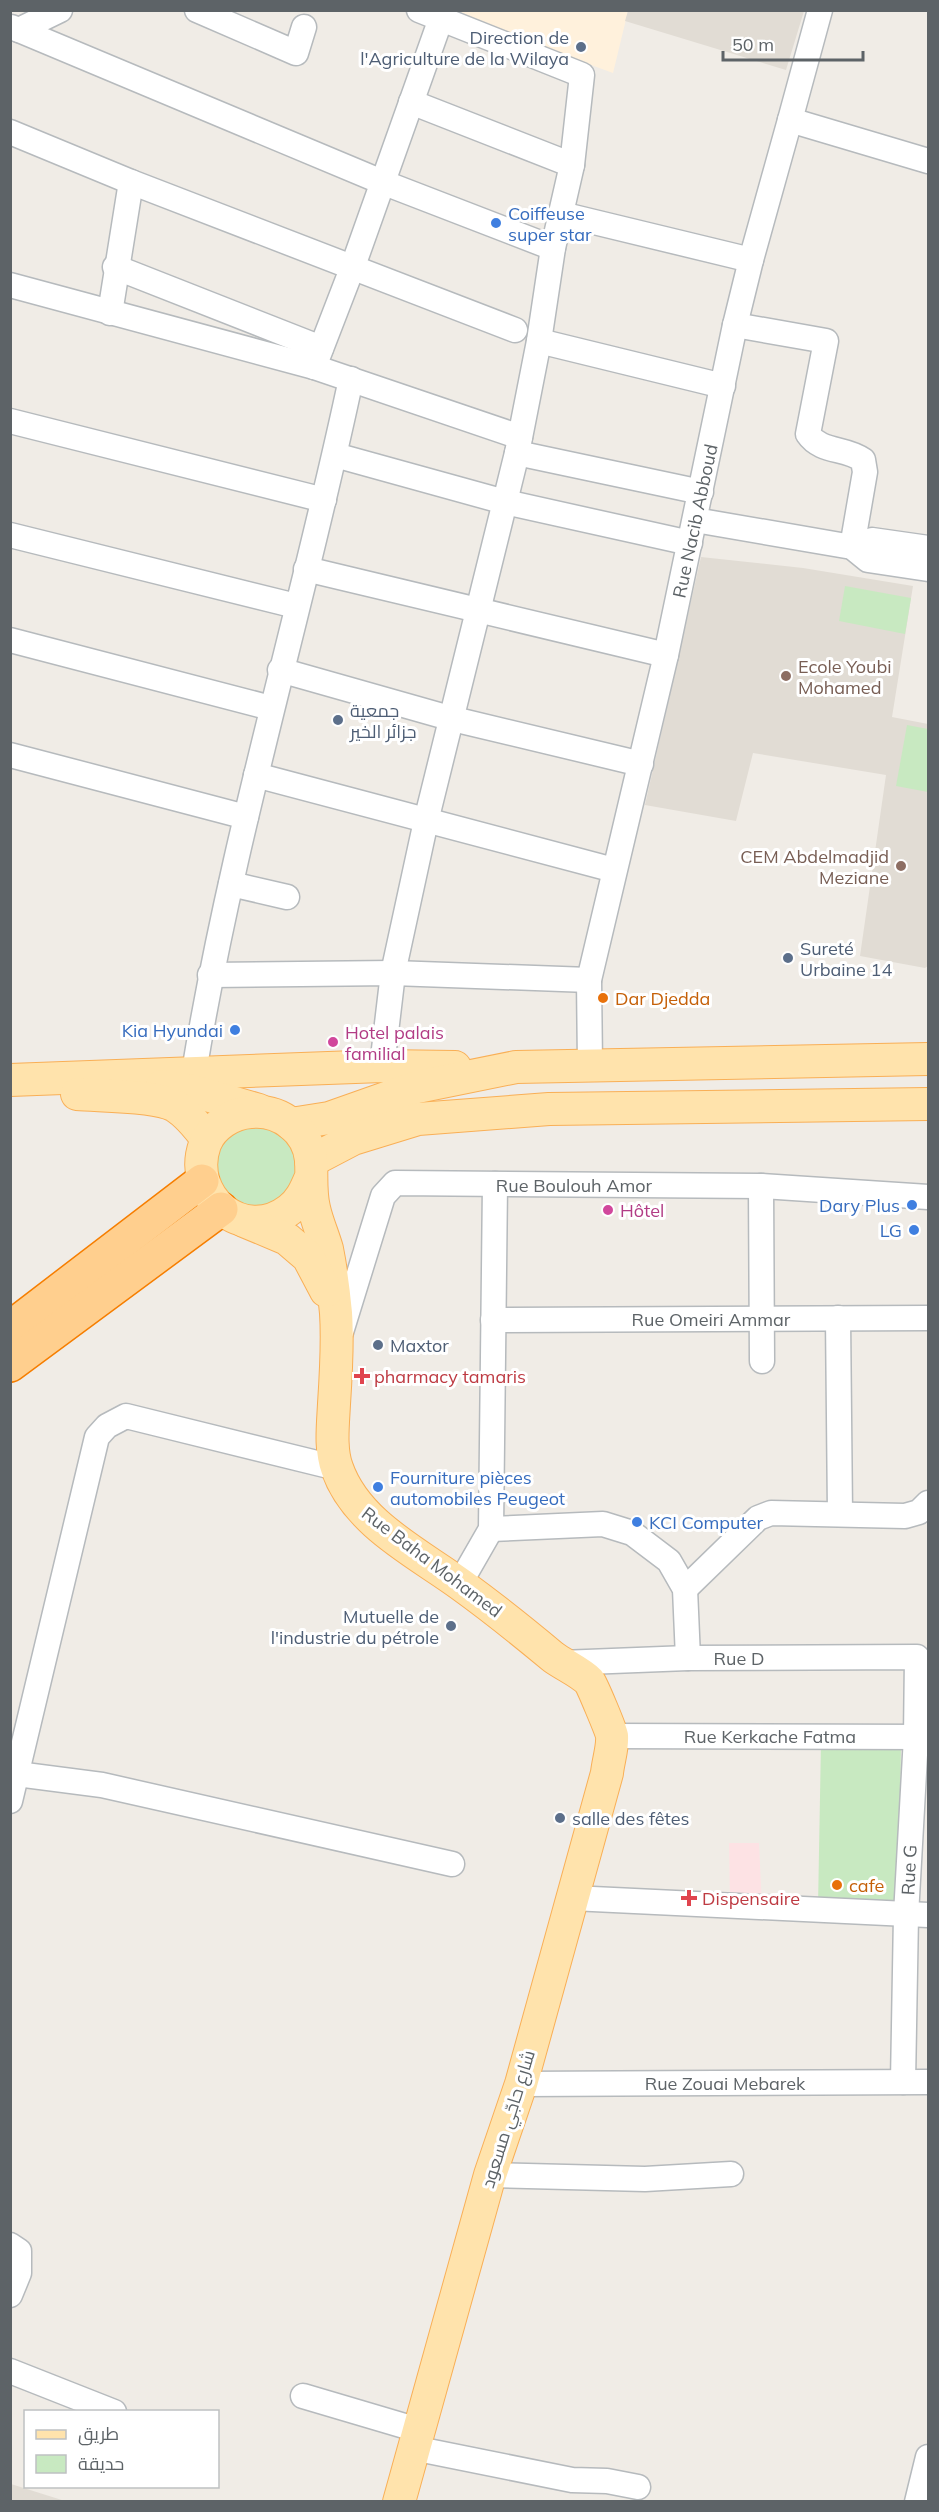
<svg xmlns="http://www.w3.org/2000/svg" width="939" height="2512" font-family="Mulish,Cairo,sans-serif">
  <rect width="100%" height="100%" fill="#f0ece6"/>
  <polygon fill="#fff1dc" points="463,10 628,11 613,73 460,17"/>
  <g fill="#e1dcd4">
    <polygon points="628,11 628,10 804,11 786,70 625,21"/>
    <polygon points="701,557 803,568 913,586 892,717 928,724 928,966 925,968 860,956 886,775 753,753 736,821 645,805"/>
    <polygon points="10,2484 11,2484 65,2501 11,2501"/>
  </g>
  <polygon fill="#fde2e4" points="729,1843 759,1843 762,1908 730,1906"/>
  <g fill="#c8e9c1">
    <polygon points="845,586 911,598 905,634 839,621"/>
    <polygon points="907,725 928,729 928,792 896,786"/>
    <polygon points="257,1123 283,1133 298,1156 295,1184 276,1203 248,1207 235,1202 218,1181 216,1154 222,1142 231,1132"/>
    <polygon points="821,1742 901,1743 899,1911 818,1906"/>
  </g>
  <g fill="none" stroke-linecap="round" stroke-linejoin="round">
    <g stroke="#b6babd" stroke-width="27">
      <g id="minor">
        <polyline points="197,10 296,53 304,27"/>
        <polyline points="11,27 19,30 60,10"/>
        <polyline points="19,30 382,182 553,248"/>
        <polyline points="411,102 572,165"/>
        <polyline points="790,120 820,10"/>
        <polyline points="10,132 131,182 515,330"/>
        <polyline points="561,214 751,260"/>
        <polyline points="115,267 321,348"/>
        <polyline points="10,285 314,367 520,437"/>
        <polyline points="110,313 131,182"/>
        <path d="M735 325 826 341 808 434C821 453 845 447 863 460L865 472 852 547"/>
        <polyline points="539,341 723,386"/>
        <polyline points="314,367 353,266 444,10"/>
        <polyline points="10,421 324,500"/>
        <polyline points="517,453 701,492"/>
        <polyline points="335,455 505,502 690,543"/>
        <polyline points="695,520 852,547 868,560 928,569"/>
        <polyline points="10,535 296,606"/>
        <polyline points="852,547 872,540 928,548"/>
        <polyline points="306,569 666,655"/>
        <polyline points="10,640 271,708"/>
        <polyline points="280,670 453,719 641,764"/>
        <polyline points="10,755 246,817"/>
        <polyline points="256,775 614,870"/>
        <polyline points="231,884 287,897"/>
        <polyline points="210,975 393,973 589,980"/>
        <polyline points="590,1065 589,980 666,655 735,325 751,260 790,120 928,161"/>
        <polyline points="382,1066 393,973 426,821 517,453 539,341 553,248 572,165 582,75 419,10"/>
        <path d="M194 1072C232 838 302 611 351 379"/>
        <polyline points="761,1186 762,1361"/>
        <polyline points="838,1318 840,1514"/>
        <polyline points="493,1320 928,1318"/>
        <polyline points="341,1332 383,1196 395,1183 761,1186 928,1197"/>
        <polyline points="491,1529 603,1524 632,1533 669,1561 685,1589 688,1658"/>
        <polyline points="460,1583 491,1529 495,1184"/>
        <polyline points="685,1589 758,1518 771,1513 905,1516 919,1512 928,1503"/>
        <polyline points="561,1663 688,1658 917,1657 916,1737 906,1915 903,2082"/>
        <polyline points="612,1736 928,1737"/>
        <polyline points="17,1774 102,1785 452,1864"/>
        <polyline points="10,1801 97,1437 107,1426 126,1416 337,1468"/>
        <polyline points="572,1898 928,1915"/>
        <polyline points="521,2084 928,2082"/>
        <polyline points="490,2175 645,2179 731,2174"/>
        <polyline points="10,2245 19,2251 19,2273 10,2295"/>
        <polyline points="10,2371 114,2412"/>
        <polyline points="303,2396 418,2430"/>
        <polyline points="413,2448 572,2480 607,2481 638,2487"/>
        <polyline points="917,2502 928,2457"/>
      </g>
    </g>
    <g stroke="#f9af56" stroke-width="34">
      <g id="major">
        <polyline points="10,1080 382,1066 455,1067"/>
        <polyline points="162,1086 193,1091 259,1110"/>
        <path d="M77 1094C100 1096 156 1095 175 1106 188 1114 198 1127 207 1139"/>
        <polyline points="291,1124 329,1118 417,1087 516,1067 928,1059"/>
        <polyline points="311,1161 353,1139 418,1119 549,1109 928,1104"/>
        <path d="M310 1179C305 1191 300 1202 289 1210 243 1245 186 1196 205 1144 212 1126 232 1113 251 1112 280 1109 308 1130 311 1160 312 1176 310 1192 314 1208 317 1222 323 1235 327 1249 331 1269 334 1292 336 1313 338 1343 336 1374 334 1404 333 1425 330 1449 337 1468 356 1523 416 1552 460 1584 492 1607 523 1632 553 1657 564 1665 580 1672 589 1681 592 1685 611 1730 612 1736 613 1747 608 1762 607 1773L521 2084 490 2175 399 2502"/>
        <polyline points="244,1221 287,1239 308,1257 326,1291"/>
      </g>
    </g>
    <g stroke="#f67e00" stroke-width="36">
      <g id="highway">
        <polyline points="10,1328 202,1181"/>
        <polyline points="10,1365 221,1209"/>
      </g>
    </g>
    <use href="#minor" stroke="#fff" stroke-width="24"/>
    <use href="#major" stroke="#ffe3ac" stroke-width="32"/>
    <use href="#highway" stroke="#ffcf8e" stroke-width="33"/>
  </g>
  <g fill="#5c6f8a" stroke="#fff" stroke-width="2">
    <circle cx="581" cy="47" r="6"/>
    <circle cx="338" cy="720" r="6"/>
    <circle cx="788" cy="958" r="6"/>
    <circle cx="378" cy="1345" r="6"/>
    <circle cx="451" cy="1626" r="6"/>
    <circle cx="560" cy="1818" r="6"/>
  </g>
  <g fill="#3f7fe0" stroke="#fff" stroke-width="2">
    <circle cx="496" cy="223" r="6"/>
    <circle cx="235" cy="1030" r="6"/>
    <circle cx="912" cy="1205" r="6"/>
    <circle cx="914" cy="1230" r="6"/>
    <circle cx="378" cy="1487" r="6"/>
    <circle cx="637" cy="1522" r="6"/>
  </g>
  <g fill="#8d6e63" stroke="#fff" stroke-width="2">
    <circle cx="786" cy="676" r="6"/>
    <circle cx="901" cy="866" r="6"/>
  </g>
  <g fill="#e8710a" stroke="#fff" stroke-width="2">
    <circle cx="603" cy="998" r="6"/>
    <circle cx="837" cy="1885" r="6"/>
  </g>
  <g fill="#d1479c" stroke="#fff" stroke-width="2">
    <circle cx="333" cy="1042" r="6"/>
    <circle cx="608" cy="1210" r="6"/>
  </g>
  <g fill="#e0444e" stroke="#fff" stroke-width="2">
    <path d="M359 1367h6v6h6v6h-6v6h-6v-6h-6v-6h6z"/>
    <path d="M686 1889h6v6h6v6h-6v6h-6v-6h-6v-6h6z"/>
  </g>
  <g text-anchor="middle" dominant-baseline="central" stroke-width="6" stroke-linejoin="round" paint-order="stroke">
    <g font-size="18" fill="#4e5e75" stroke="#fff" text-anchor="start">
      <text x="569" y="37" text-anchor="end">Direction de<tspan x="569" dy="21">l'Agriculture de la Wilaya</tspan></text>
      <text x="350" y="710">جمعية<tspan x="350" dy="21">جزائر الخير</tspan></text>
      <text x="800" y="948">Sureté<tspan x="800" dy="21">Urbaine 14</tspan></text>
      <text x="390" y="1345">Maxtor</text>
      <text x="439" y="1616" text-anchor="end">Mutuelle de<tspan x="439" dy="21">l'industrie du pétrole</tspan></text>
      <text x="572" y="1818">salle des fêtes</text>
    </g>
    <g font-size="18" fill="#366cbe" stroke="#fff" text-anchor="start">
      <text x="508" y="213">Coiffeuse<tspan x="508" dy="21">super star</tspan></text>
      <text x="223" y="1030" text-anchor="end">Kia Hyundai</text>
      <text x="900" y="1205" text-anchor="end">Dary Plus</text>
      <text x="902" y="1230" text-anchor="end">LG</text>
      <text x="390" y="1477">Fourniture pièces<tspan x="390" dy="21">automobiles Peugeot</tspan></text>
      <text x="649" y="1522">KCI Computer</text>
    </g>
    <g font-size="18" fill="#5d6367" stroke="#fff">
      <text transform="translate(695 521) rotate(-78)">Rue Nacib Abboud</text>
      <text x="574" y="1185">Rue Boulouh Amor</text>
      <text x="711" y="1319">Rue Omeiri Ammar</text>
      <text transform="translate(432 1562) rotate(37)">Rue Baha Mohamed</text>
      <text x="739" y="1658">Rue D</text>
      <text x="770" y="1736">Rue Kerkache Fatma</text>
      <text transform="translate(909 1870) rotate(-87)">Rue G</text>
      <text x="725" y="2083">Rue Zouai Mebarek</text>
      <text transform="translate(508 2119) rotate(-73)">شارع حاجّي مسعود</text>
    </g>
    <g font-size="18" fill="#785e54" stroke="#fff" text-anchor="start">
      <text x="798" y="666">Ecole Youbi<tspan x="798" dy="21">Mohamed</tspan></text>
      <text x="889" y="856" text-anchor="end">CEM Abdelmadjid<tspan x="889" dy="21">Meziane</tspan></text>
    </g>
    <g font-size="18" fill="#c56008" stroke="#fff" text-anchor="start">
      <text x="615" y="998">Dar Djedda</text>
      <text x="849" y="1885">cafe</text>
    </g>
    <g font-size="18" fill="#b23c85" stroke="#fff" text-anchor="start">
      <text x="345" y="1032">Hotel palais<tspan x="345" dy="21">familial</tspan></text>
      <text x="620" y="1210">Hôtel</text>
    </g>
    <g font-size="18" fill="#be3a42" stroke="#fff" text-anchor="start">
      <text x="374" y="1376">pharmacy tamaris</text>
      <text x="702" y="1898">Dispensaire</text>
    </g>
  </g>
  <rect width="939" height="2512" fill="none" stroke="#5d6367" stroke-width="24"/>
  <rect x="24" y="2410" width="195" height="78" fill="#ffffff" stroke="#bec1c2" stroke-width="1.5"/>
  <rect x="36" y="2430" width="30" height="9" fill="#ffe3ac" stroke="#bec1c2" stroke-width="1.5"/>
  <text x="78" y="2440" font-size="18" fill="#5d6367">طريق</text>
  <rect x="36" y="2455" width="30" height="18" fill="#c8e9c1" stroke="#bec1c2" stroke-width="1.5"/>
  <text x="78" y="2470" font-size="18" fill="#5d6367">حديقة</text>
  <path d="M723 51v9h140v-9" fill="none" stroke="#5d6367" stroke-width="3"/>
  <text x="732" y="51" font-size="18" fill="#5d6367" stroke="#ffffff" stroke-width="4.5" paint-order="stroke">50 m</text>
</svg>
